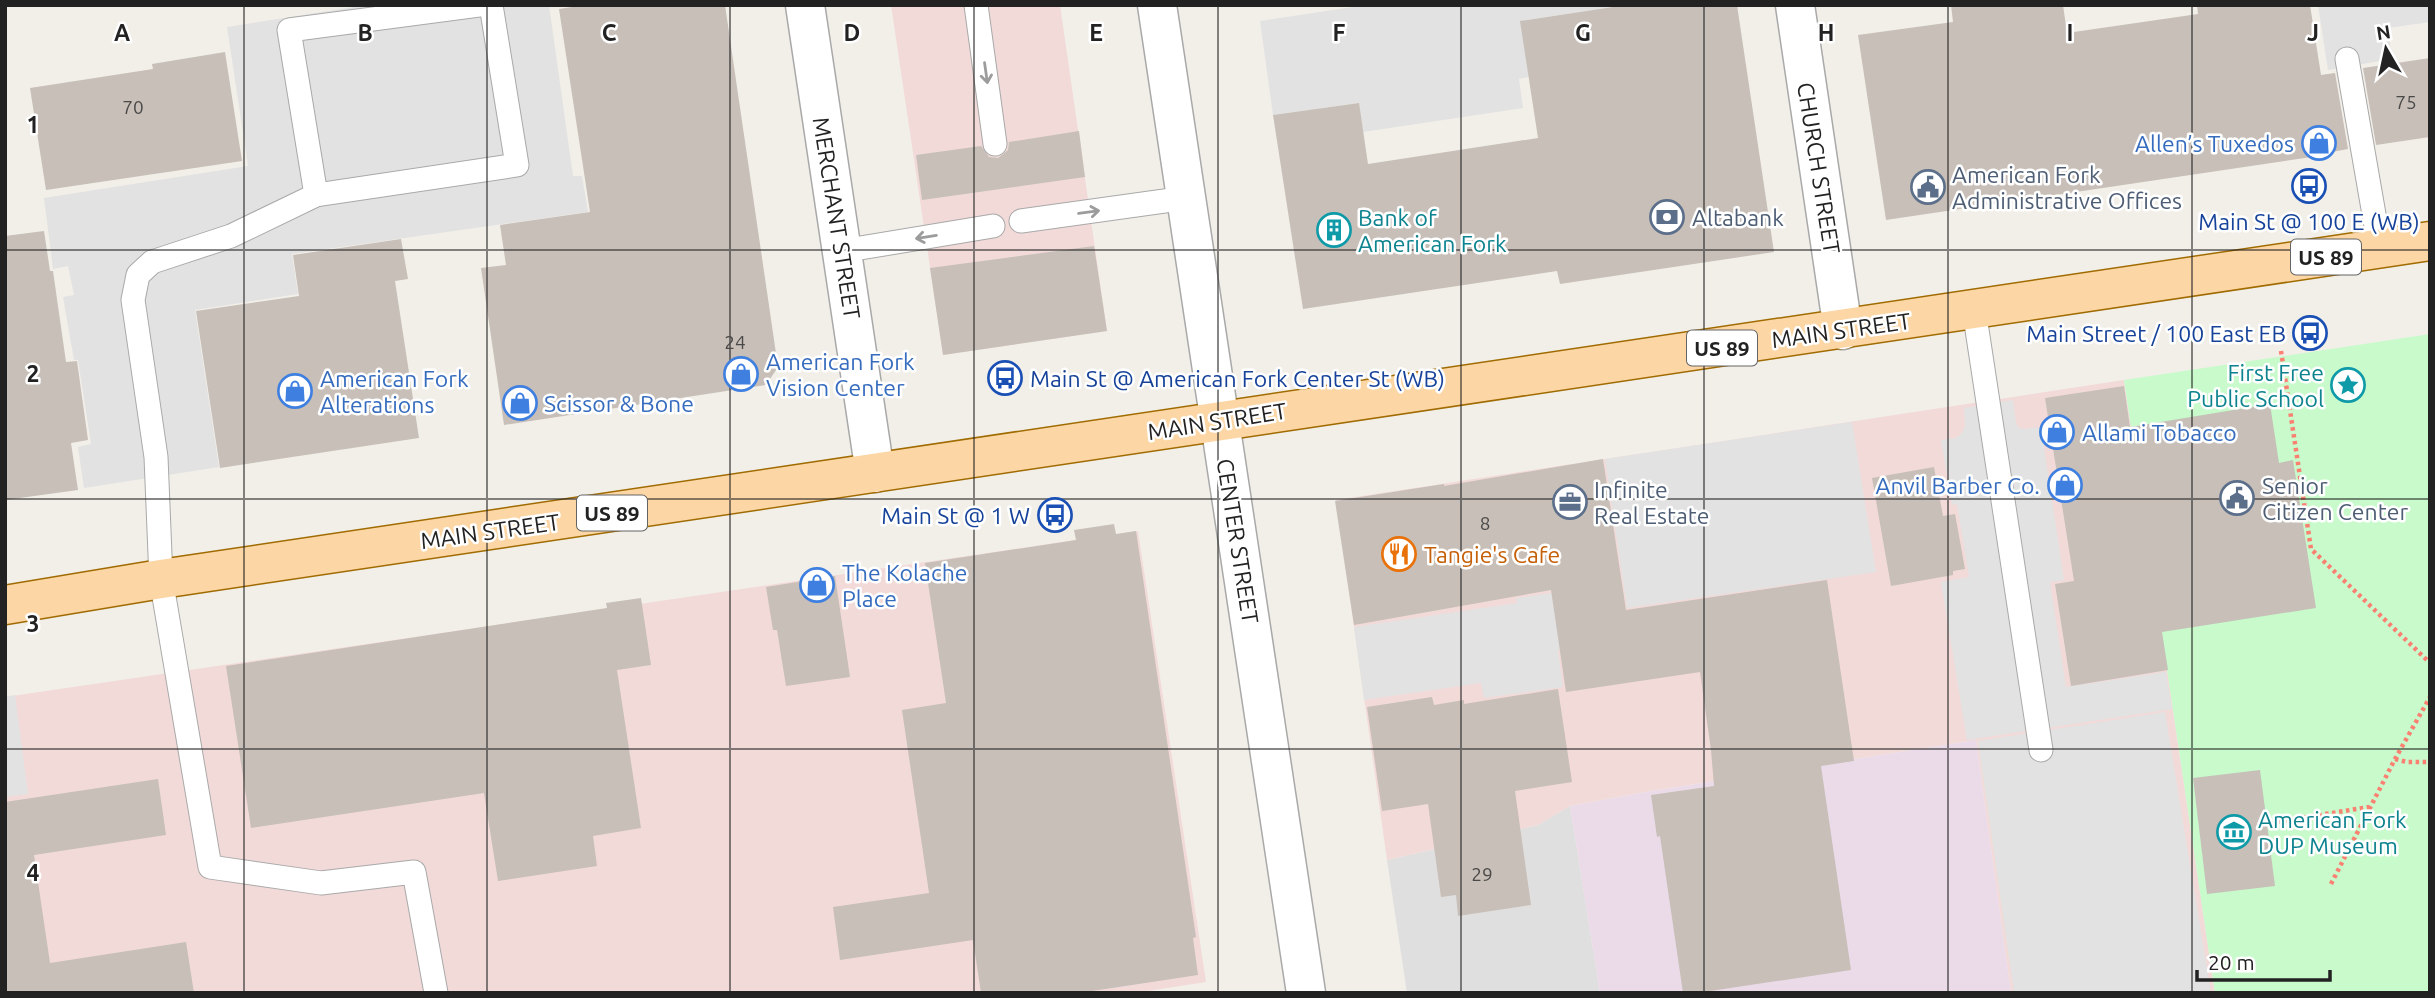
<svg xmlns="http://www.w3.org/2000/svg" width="2435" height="998" font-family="Ubuntu,sans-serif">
  <rect width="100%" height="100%" fill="#f2efe9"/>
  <polygon fill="#e0dfdf" points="1570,806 1600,993 1407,993 1387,860 1538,825"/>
  <g fill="#f2dad9">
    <polygon points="891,5 1060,5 1107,331 943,355"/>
    <polygon points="2124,380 2215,993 2011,993 1976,740 1651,791 1570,806 1538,825 1387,860 1336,500"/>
    <polygon points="1138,531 1206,982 1135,993 5,993 5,697"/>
  </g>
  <polygon fill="#ebdbe8" points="1976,740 2011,993 1600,993 1570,806 1651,791"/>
  <polygon fill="#c8facc" points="2430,334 2430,993 2215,993 2124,380"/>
  <g fill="#e2e2e2">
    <polygon points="367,5 549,5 573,176 582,176 588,212 292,254 298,294 195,310 219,467 84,488 78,447 91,444 78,360 74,360 63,297 74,295 68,266 53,269 44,198 248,166 227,27"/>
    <polygon points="1366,5 1626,5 1521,21 1529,77 1519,79 1523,108 1363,132 1358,103 1273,115 1260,21"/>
    <polygon points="2318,5 2430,5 2430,22 2388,28 2392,59 2328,70"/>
    <polygon points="2013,400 2016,423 2019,428 2024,429 2041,427 2064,580 2050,582 2066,687 2166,672 2172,709 1967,740 1941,582 1969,577 1957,504 1952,505 1941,440 1956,438 1962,433 1965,426 1964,408"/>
    <polygon points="1852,422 1876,572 1627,608 1605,459"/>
    <polygon points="1552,593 1561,649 1558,650 1563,687 1484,698 1481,683 1364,700 1354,627 1517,603 1516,598"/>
    <polygon points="15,695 28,794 5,797 5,697"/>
    <polygon points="2165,712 2211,993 2014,993 1978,741"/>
  </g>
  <g fill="#c7bfb8">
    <polygon points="585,5 725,5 778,367 766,385 504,425 481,268 506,265 500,225 590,212 559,9"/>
    <polygon points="1626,5 1737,5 1774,252 1560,284 1557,271 1303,309 1273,115 1359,103 1368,164 1538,138 1520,21"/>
    <polygon points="1951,5 2063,5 2067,33 2198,14 2197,5 2310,5 2321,75 2335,73 2348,149 2332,152 2332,154 1886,220 1858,35 1953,22"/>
    <polygon points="225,52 242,161 46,190 30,88 153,69 152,64"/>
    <polygon points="2430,58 2430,137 2376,145 2363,68"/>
    <polygon points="1079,131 1085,177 922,200 916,155 981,146 989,157 998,158 1008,150 1009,142"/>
    <polygon points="44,231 50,271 53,271 66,362 77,361 88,440 71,443 78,490 5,500 5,236"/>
    <polygon points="401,239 408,279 395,281 419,438 220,468 196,311 299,296 293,255"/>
    <polygon points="1094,246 1107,331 943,355 930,268"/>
    <polygon points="2124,386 2130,427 2270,404 2279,463 2293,460 2316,608 2162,632 2168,670 2071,686 2055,584 2074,581 2045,398"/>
    <polygon points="1603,459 1626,610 1827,580 1854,761 1821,766 1851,970 1697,993 1683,993 1660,836 1657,837 1651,795 1714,786 1711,750 1700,672 1566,692 1551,590 1354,625 1335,501 1444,484 1444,486"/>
    <polygon points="1934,467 1943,516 1955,514 1965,569 1953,571 1953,575 1891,586 1872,478"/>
    <polygon points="1114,524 1116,534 1136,531 1196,937 1193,938 1198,975 1079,993 981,993 973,940 840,960 833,907 929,893 902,710 946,703 925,563 1076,540 1074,530"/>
    <polygon points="835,576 850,677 786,686 777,630 773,630 766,587"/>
    <polygon points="641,598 651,665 617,670 641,828 593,836 597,866 498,881 484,793 251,828 226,666 607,608 606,603"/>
    <polygon points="1558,689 1572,782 1515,791 1531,905 1458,916 1456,895 1441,897 1428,804 1382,811 1367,707 1432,697 1434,705 1464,700 1464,704"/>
    <polygon points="2260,770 2275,886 2207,894 2193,778"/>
    <polygon points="158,779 166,835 34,855 50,963 186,942 194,993 5,993 5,802"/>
  </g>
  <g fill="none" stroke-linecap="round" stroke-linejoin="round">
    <g stroke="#a9a9a9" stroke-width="25">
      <g id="service">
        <polyline points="976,5 995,144"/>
        <polyline points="2347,59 2380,249"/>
        <polyline points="316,195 289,30 479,5"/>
        <polyline points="1021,221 1186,198"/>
        <polyline points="842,251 993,226"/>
        <polyline points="1974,310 2041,750"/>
        <polyline points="436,993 414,872 321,883 210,867 161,579 156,457 133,300 138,275 152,262 231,236 316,195 517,165 491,5"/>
      </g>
    </g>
    <g stroke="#a9a9a9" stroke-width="41">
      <g id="minor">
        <polyline points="805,5 875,473"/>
        <polyline points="1795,5 1843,330"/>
      </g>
    </g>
    <g stroke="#a9a9a9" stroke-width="41">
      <polyline id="tertiary" points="1157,5 1306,993"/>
    </g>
    <g stroke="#a06b00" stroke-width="41">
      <polyline id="primary" points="5,605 161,579 2430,241"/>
    </g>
    <g stroke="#fa8072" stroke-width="4.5" stroke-dasharray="3.5 3.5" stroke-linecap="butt">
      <polyline points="2281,351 2311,549 2430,663"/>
      <polyline points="2395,759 2407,762 2430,762"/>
      <polyline points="2263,824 2369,807"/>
      <polyline points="2331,884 2395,759 2430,697"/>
    </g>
    <use href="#service" stroke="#fff" stroke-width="23"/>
    <use href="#minor" stroke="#fff" stroke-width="38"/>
    <use href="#tertiary" stroke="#fff" stroke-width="38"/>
    <use href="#primary" stroke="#fcd6a4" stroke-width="38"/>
  </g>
  <defs><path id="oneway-shaft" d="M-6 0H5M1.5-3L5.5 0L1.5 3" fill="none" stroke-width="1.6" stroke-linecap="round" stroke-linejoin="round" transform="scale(1.75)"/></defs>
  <g stroke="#9c9c9c">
    <use href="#oneway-shaft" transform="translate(986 73) rotate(82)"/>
    <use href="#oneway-shaft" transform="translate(1089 212) rotate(-8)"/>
    <use href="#oneway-shaft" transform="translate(926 237) rotate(171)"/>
  </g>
  <path fill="none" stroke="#222" stroke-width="2" stroke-opacity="0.55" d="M244 5V993M487 5V993M730 5V993M974 5V993M1218 5V993M1461 5V993M1704 5V993M1948 5V993M2192 5V993M5 250H2430M5 499H2430M5 749H2430"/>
  <defs>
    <g id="shop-ring" transform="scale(1.75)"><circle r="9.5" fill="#fff" stroke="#3f7fe0" stroke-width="1.5"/><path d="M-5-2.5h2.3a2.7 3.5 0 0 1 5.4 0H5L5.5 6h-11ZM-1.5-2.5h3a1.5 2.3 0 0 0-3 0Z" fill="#3f7fe0"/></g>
    <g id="bus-ring" transform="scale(1.75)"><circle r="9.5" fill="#fff" stroke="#1a4fb4" stroke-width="1.5"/><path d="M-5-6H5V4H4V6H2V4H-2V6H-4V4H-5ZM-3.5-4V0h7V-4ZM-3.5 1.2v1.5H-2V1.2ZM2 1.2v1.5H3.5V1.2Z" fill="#1a4fb4"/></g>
    <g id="civic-ring" transform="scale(1.75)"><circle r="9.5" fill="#fff" stroke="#5c6f8a" stroke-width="1.5"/><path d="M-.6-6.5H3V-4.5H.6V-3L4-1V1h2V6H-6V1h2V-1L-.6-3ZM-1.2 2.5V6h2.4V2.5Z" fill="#5c6f8a"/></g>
    <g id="bank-ring" transform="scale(1.75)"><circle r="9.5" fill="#fff" stroke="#5c6f8a" stroke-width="1.5"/><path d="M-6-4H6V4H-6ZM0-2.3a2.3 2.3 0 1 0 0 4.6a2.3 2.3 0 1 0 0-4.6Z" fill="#5c6f8a"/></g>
    <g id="building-ring" transform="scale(1.75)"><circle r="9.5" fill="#fff" stroke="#0f9aa8" stroke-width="1.5"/><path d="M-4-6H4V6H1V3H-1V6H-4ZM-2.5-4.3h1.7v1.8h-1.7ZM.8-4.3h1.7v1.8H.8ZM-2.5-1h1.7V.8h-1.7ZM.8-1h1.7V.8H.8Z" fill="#0f9aa8"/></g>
    <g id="sight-ring" transform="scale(1.75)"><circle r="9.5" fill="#fff" stroke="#0f9aa8" stroke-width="1.5"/><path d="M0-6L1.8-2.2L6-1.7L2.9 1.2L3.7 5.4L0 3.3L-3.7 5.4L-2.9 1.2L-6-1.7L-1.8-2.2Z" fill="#0f9aa8"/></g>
    <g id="office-ring" transform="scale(1.75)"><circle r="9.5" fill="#fff" stroke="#5c6f8a" stroke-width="1.5"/><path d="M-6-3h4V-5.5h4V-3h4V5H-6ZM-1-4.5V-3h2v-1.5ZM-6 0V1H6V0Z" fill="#5c6f8a"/></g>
    <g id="restaurant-ring" transform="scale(1.75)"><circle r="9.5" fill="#fff" stroke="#e8710a" stroke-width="1.5"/><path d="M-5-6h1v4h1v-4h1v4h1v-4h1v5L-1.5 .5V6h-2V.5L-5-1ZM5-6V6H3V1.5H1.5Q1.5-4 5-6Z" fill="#e8710a"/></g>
    <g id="museum-ring" transform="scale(1.75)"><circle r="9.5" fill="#fff" stroke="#0f9aa8" stroke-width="1.5"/><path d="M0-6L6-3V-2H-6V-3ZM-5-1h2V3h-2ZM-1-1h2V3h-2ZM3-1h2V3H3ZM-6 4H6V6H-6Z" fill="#0f9aa8"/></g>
  </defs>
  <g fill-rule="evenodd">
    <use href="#shop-ring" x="2319" y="143"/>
    <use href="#bus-ring" x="2309" y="186"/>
    <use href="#civic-ring" x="1928" y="187"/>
    <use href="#bank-ring" x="1667" y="217"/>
    <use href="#building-ring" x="1334" y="230"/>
    <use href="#bus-ring" x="2310" y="333"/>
    <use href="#shop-ring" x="741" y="374"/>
    <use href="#bus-ring" x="1005" y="378"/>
    <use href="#sight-ring" x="2348" y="385"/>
    <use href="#shop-ring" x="295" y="391"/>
    <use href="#shop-ring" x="520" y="403"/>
    <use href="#shop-ring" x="2057" y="432"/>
    <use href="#shop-ring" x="2065" y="485"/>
    <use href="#civic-ring" x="2237" y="498"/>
    <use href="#office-ring" x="1570" y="502"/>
    <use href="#bus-ring" x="1055" y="515"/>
    <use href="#restaurant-ring" x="1399" y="554"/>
    <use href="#shop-ring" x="817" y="585"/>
    <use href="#museum-ring" x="2234" y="832"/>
  </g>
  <g text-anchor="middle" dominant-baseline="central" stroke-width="5" stroke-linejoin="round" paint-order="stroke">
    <g font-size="19" fill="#4b4948">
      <text x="2406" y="102">75</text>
      <text x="133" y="107">70</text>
      <text x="735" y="342">24</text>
      <text x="1485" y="523">8</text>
      <text x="1482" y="874">29</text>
    </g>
    <g fill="#fff" stroke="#646464" stroke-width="2">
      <rect x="2291" y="239.5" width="70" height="35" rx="5"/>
      <rect x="1687" y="330.5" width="70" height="35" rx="5"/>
      <rect x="577" y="495.5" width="70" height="35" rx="5"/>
    </g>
    <g font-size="21" font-weight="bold" fill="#222">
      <text x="2326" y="257">US 89</text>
      <text x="1722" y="348">US 89</text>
      <text x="612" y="513">US 89</text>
    </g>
    <g font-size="23" fill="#366cbe" stroke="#fff" text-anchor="start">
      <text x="2294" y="143" text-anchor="end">Allen’s Tuxedos</text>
      <text x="766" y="361">American Fork<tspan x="766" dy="26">Vision Center</tspan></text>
      <text x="320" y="378">American Fork<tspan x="320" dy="26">Alterations</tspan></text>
      <text x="544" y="403">Scissor &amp; Bone</text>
      <text x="2082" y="432">Allami Tobacco</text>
      <text x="2040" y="485" text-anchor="end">Anvil Barber Co.</text>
      <text x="842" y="572">The Kolache<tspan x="842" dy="26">Place</tspan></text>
    </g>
    <g font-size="23" fill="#222" stroke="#fff">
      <text transform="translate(1819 168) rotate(81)">CHURCH STREET</text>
      <text transform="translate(837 218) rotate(81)">MERCHANT STREET</text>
      <text transform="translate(1841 330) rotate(-8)">MAIN STREET</text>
      <text transform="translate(1217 421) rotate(-9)">MAIN STREET</text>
      <text transform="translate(490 531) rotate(-8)">MAIN STREET</text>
      <text transform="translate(1238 541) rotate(81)">CENTER STREET</text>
    </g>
    <g font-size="23" fill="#4e5e75" stroke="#fff" text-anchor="start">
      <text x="1952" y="174">American Fork<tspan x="1952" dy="26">Administrative Offices</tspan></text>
      <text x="1692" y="217">Altabank</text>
      <text x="2262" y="485">Senior<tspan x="2262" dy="26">Citizen Center</tspan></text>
      <text x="1594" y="489">Infinite<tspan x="1594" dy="26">Real Estate</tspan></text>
    </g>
    <g font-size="23" fill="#0d838f" stroke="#fff" text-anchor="start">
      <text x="1358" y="217">Bank of<tspan x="1358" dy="26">American Fork</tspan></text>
      <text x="2324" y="372" text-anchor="end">First Free<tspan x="2324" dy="26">Public School</tspan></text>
      <text x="2258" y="819">American Fork<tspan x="2258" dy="26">DUP Museum</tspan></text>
    </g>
    <g font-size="23" fill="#164399" stroke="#fff" text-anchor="end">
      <text x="2309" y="221" text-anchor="middle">Main St @ 100 E (WB)</text>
      <text x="2286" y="333">Main Street / 100 East EB</text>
      <text x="1030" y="378" text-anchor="start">Main St @ American Fork Center St (WB)</text>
      <text x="1030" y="515">Main St @ 1 W</text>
    </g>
    <g font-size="23" fill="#c56008" stroke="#fff" text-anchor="start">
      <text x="1424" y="554">Tangie's Cafe</text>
    </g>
  </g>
  <g font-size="23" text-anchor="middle" font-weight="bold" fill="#222" stroke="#fff" stroke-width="5" stroke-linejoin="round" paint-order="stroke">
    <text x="122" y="41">A</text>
    <text x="365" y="41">B</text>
    <text x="609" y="41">C</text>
    <text x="852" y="41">D</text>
    <text x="1096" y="41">E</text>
    <text x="1339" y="41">F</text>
    <text x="1583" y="41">G</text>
    <text x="1826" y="41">H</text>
    <text x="2070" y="41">I</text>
    <text x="2313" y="41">J</text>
    <text x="33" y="133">1</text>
    <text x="33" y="382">2</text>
    <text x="33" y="632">3</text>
    <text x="33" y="881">4</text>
  </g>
  <rect width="2435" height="998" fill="none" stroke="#222222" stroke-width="14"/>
  <g transform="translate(2386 49) rotate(351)" stroke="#ffffff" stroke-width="5" paint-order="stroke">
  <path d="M0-5L12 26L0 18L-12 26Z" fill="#222222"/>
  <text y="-10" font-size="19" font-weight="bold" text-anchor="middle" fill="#222222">N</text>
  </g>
  <path d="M2197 970v10h133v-10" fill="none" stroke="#222222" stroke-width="3.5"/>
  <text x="2208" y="970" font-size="21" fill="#222222" stroke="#ffffff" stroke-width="5" paint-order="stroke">20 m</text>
</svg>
